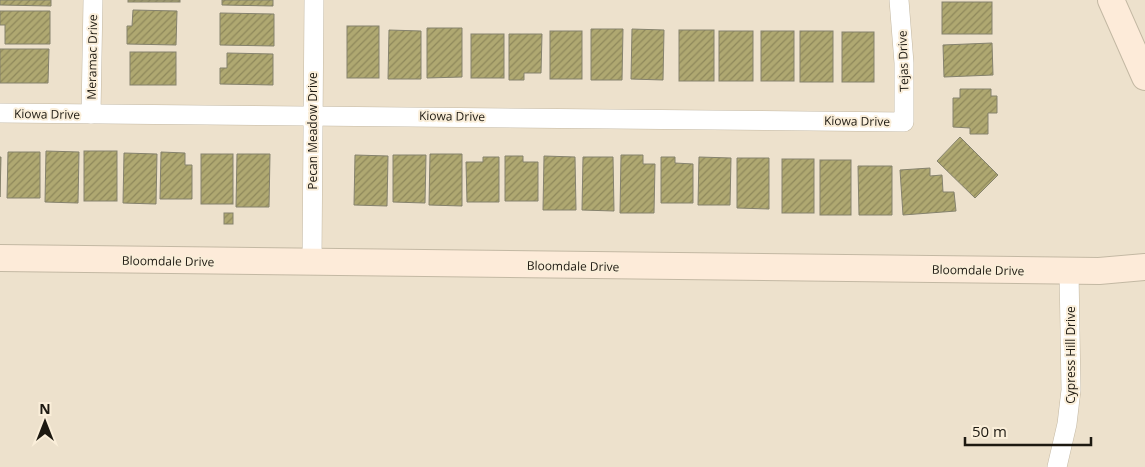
<svg xmlns="http://www.w3.org/2000/svg" width="1145" height="467" font-family="'Open Sans',sans-serif">
  <defs>
    <pattern id="building-hatch" width="6" height="6" patternUnits="userSpaceOnUse" patternTransform="scale(1.25)"><rect width="6" height="6" fill="#afa871"/><path d="M-1 1l2-2M0 6l6-6M5 7l2-2" fill="none" stroke="#8e885b"/></pattern>
  </defs>
  <rect width="100%" height="100%" fill="#ede1cc"/>
  <g fill="url(#building-hatch)" stroke="#85826d">
    <polygon points="0,0 51,0 51,6 0,5"/>
    <rect x="128" y="0" width="52" height="2"/>
    <polygon points="222,0 273,0 273,6 222,5"/>
    <rect x="942" y="2" width="50" height="32"/>
    <polygon points="133,10 177,11 176,45 127,44 127,26 132,26"/>
    <polygon points="0,11 50,11 50,44 5,44 5,25 0,25"/>
    <polygon points="220,13 274,14 274,46 220,45"/>
    <rect x="347" y="26" width="32" height="52"/>
    <polygon points="427,28 462,28 462,77 427,78"/>
    <polygon points="591,29 623,29 622,80 591,80"/>
    <polygon points="632,29 664,30 663,80 631,79"/>
    <polygon points="389,30 421,31 421,79 388,79"/>
    <rect x="679" y="30" width="35" height="51"/>
    <rect x="550" y="31" width="32" height="48"/>
    <rect x="719" y="31" width="34" height="50"/>
    <rect x="761" y="31" width="33" height="50"/>
    <rect x="800" y="31" width="33" height="51"/>
    <rect x="842" y="32" width="32" height="50"/>
    <rect x="471" y="34" width="33" height="44"/>
    <polygon points="509,34 542,34 541,73 524,73 524,80 509,80"/>
    <polygon points="992,43 993,75 944,77 943,45"/>
    <polygon points="0,49 49,49 48,83 0,83"/>
    <rect x="130" y="52" width="46" height="33"/>
    <polygon points="227,53 273,54 273,85 220,84 220,68 227,68"/>
    <polygon points="960,89 991,89 991,96 997,96 997,113 988,113 988,134 970,134 970,128 953,127 953,98 960,98"/>
    <polygon points="960,137 998,175 975,198 937,161"/>
    <polygon points="46,151 79,152 78,203 45,202"/>
    <rect x="84" y="151" width="33" height="50"/>
    <polygon points="8,152 40,152 40,198 7,198"/>
    <polygon points="161,152 185,153 185,165 192,165 192,199 160,199"/>
    <polygon points="124,153 157,154 156,204 123,203"/>
    <rect x="201" y="154" width="32" height="50"/>
    <polygon points="237,154 270,154 269,207 236,207"/>
    <polygon points="430,154 462,154 462,206 429,205"/>
    <polygon points="355,155 388,156 387,206 354,205"/>
    <polygon points="393,155 426,155 425,203 393,202"/>
    <polygon points="621,155 643,155 643,164 655,164 654,213 620,213"/>
    <polygon points="505,156 523,156 523,162 538,162 538,201 505,201"/>
    <polygon points="544,156 575,157 576,210 543,210"/>
    <polygon points="0,157 1,157 0,197"/>
    <polygon points="483,157 499,157 499,202 467,202 466,162 483,162"/>
    <polygon points="583,157 613,157 614,211 582,210"/>
    <polygon points="661,157 675,157 675,163 693,164 693,203 661,203"/>
    <polygon points="699,157 731,158 730,205 698,205"/>
    <polygon points="737,158 769,158 769,209 737,208"/>
    <rect x="782" y="159" width="32" height="54"/>
    <rect x="820" y="160" width="31" height="55"/>
    <polygon points="858,166 892,166 892,215 859,215"/>
    <polygon points="930,168 930,176 942,175 943,192 954,192 956,211 903,215 900,170"/>
    <rect x="224" y="213" width="9" height="11"/>
  </g>
  <g fill="none" stroke-linecap="round" stroke-linejoin="round">
    <g stroke="#c3b8a3" stroke-width="20">
      <g id="street">
        <polyline points="0,113 904,122 904,63 899,0"/>
        <polyline points="91,114 93,0"/>
        <polyline points="312,263 314,0"/>
        <polyline points="1057,467 1067,424 1071,390 1069,271"/>
      </g>
    </g>
    <g stroke="#c3b8a3" stroke-width="28">
      <g id="secondary">
        <polyline points="1111,0 1145,77"/>
        <polyline points="0,258 1099,271 1145,267"/>
      </g>
    </g>
    <use href="#street" stroke="#fff" stroke-width="19"/>
    <use href="#secondary" stroke="#fdebd9" stroke-width="26"/>
  </g>
  <g text-anchor="middle" dominant-baseline="central" stroke-width="4" stroke-linejoin="round" paint-order="stroke">
    <g font-size="12" fill="#1d1911" stroke="#faeed9">
      <text transform="translate(92 57) rotate(-89)">Meramac Drive</text>
      <text transform="translate(903 61) rotate(-92)">Tejas Drive</text>
      <text transform="translate(47 114) rotate(1)">Kiowa Drive</text>
      <text transform="translate(452 116) rotate(1)">Kiowa Drive</text>
      <text transform="translate(857 121) rotate(1)">Kiowa Drive</text>
      <text transform="translate(312 131) rotate(-90)">Pecan Meadow Drive</text>
      <text transform="translate(168 261) rotate(1)">Bloomdale Drive</text>
      <text transform="translate(573 266) rotate(1)">Bloomdale Drive</text>
      <text transform="translate(978 270) rotate(1)">Bloomdale Drive</text>
      <text transform="translate(1070 355) rotate(-90)">Cypress Hill Drive</text>
    </g>
  </g>
  <g transform="translate(45 422)" stroke="#faeed9" stroke-width="4" paint-order="stroke">
  <path d="M0-4L9 19L0 12L-9 19Z" fill="#1d1911"/>
  <text y="-8" font-size="14" font-weight="bold" text-anchor="middle" fill="#1d1911">N</text>
  </g>
  <path d="M965 437v8h126v-8" fill="none" stroke="#1d1911" stroke-width="2.5"/>
  <text x="972" y="437" font-size="15" fill="#1d1911" stroke="#faeed9" stroke-width="4" paint-order="stroke">50 m</text>
</svg>
